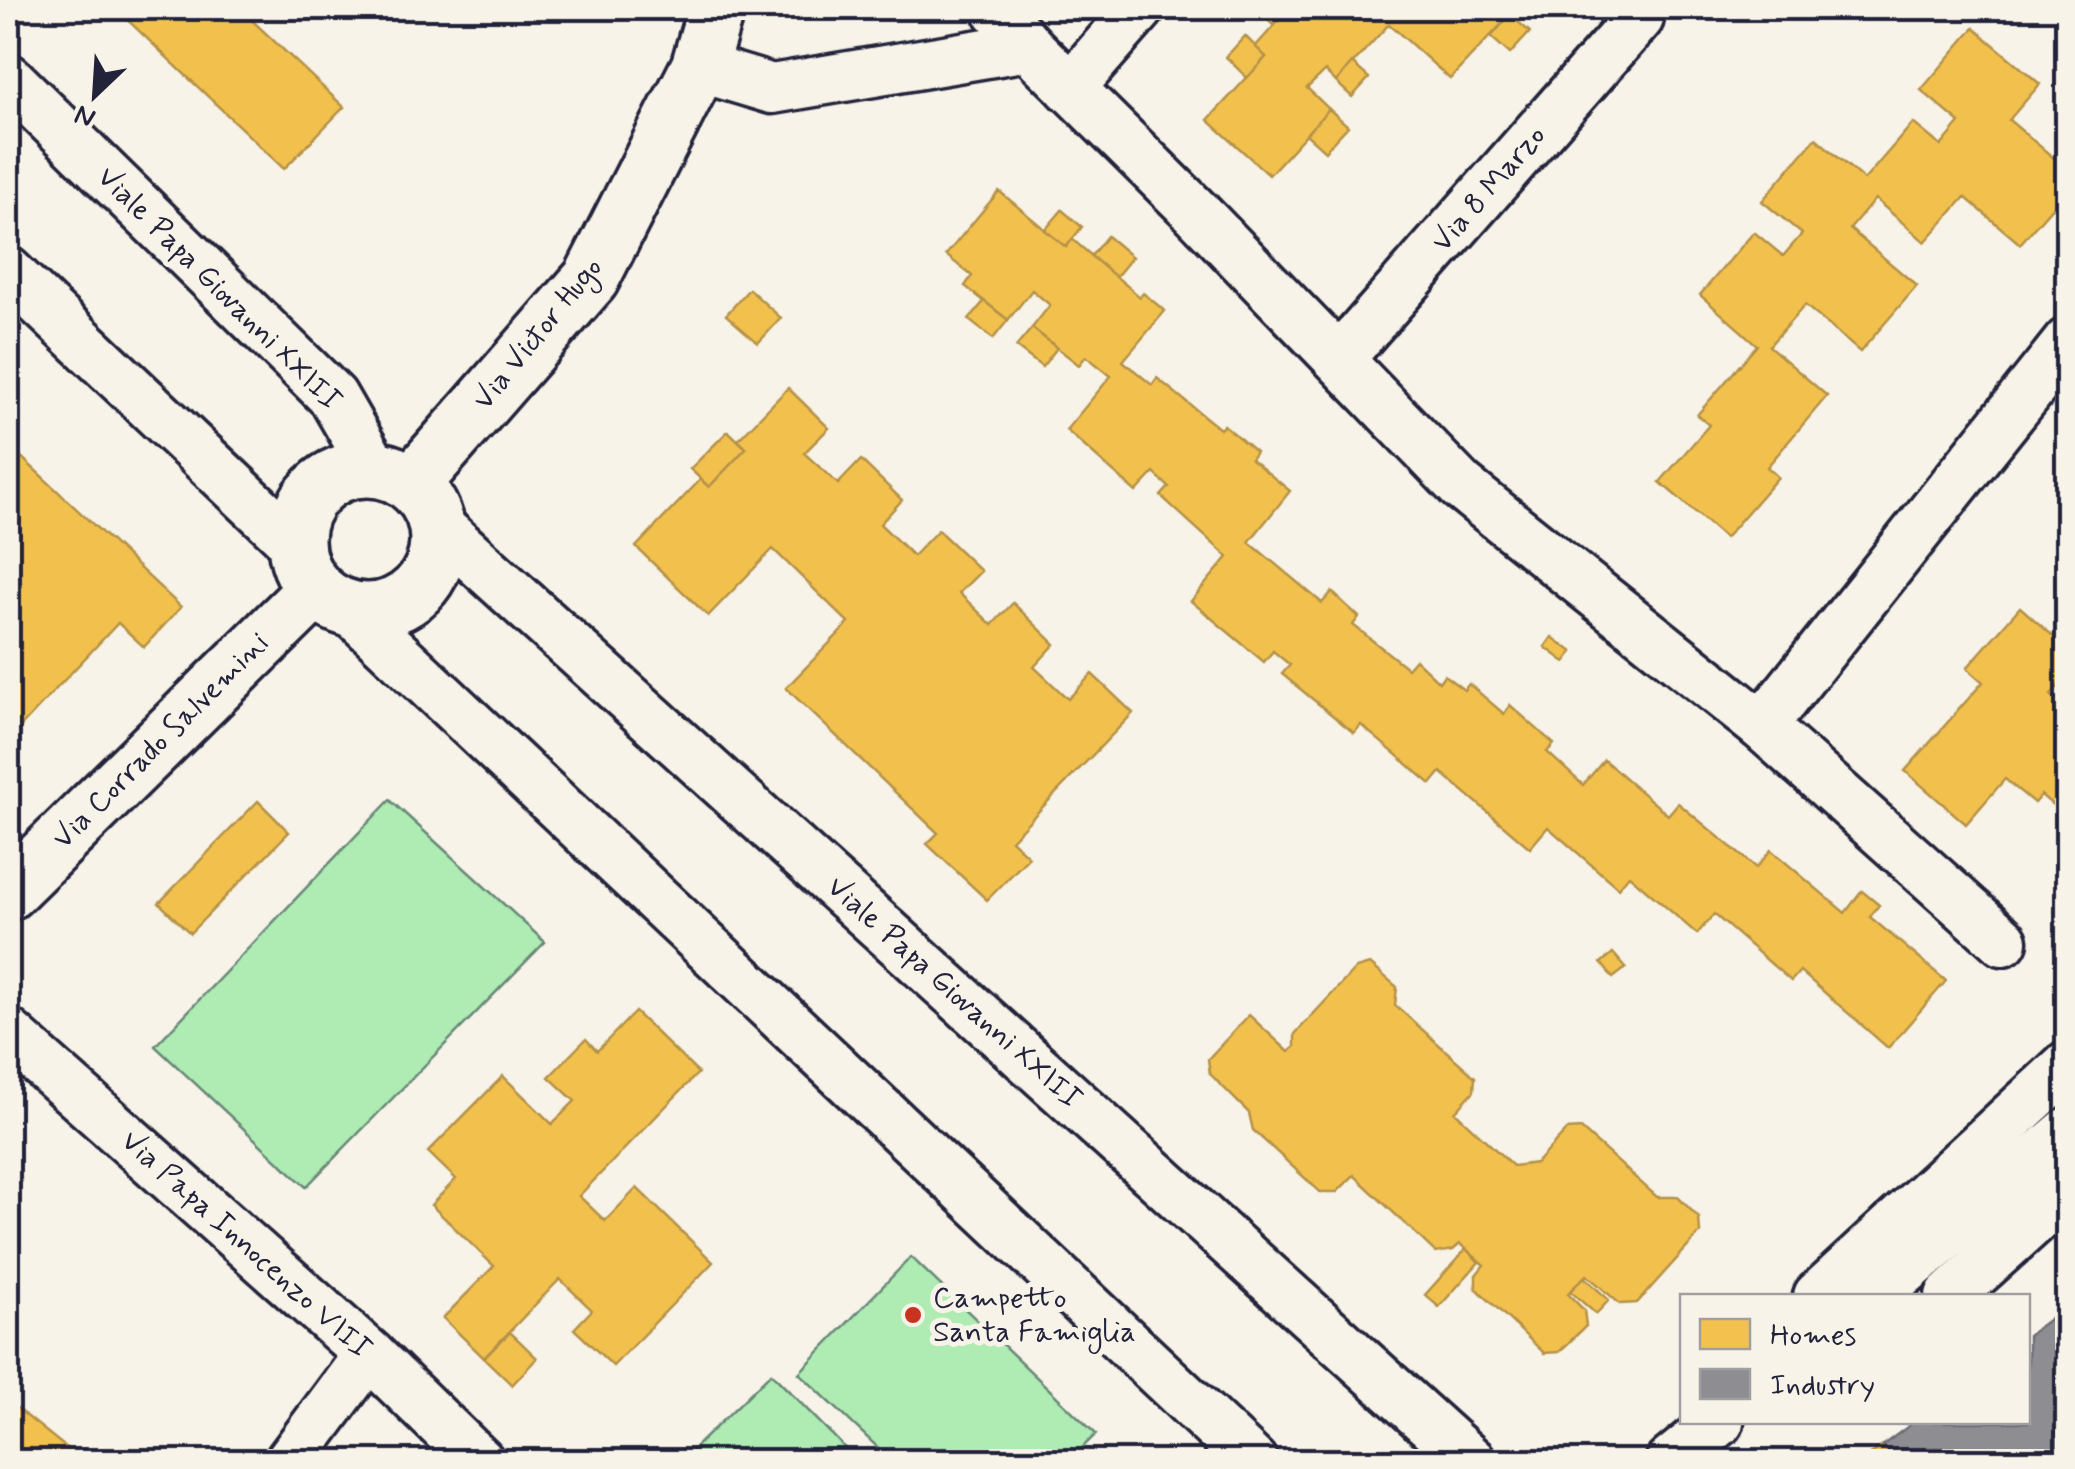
<svg xmlns="http://www.w3.org/2000/svg" width="2075" height="1469" font-family="Mynerve,sans-serif">
  <rect width="100%" height="100%" fill="#f7f3e8"/>
  <filter id="ink" filterUnits="userSpaceOnUse"><feTurbulence type="fractalNoise" baseFrequency=".01" numOctaves="2"/><feDisplacementMap in="SourceGraphic" scale="20" xChannelSelector="R" yChannelSelector="G"/><feConvolveMatrix kernelMatrix="1 2 1 2 8 2 1 2 1" color-interpolation-filters="sRGB"/></filter>
  <g filter="url(#ink)">
    <g fill="#aeecb3" stroke="#688777" stroke-width="2.5">
      <polygon points="390,800 545,942 306,1187 155,1046"/>
      <polygon points="911,1257 1096,1434 1069,1461 892,1461 799,1373"/>
      <polygon points="771,1373 858,1461 681,1461"/>
    </g>
    <g fill="#f2c14e" stroke="#b49148" stroke-width="2.5">
      <polygon points="115,8 239,8 344,107 284,169"/>
      <polygon points="1261,8 1290,8 1274,26 1258,11"/>
      <polygon points="1290,8 1391,8 1398,14 1404,8 1502,8 1510,15 1450,79 1389,24 1336,82 1325,71 1307,88 1329,109 1269,175 1208,120 1266,57 1255,47"/>
      <polygon points="1510,15 1530,32 1510,54 1491,37"/>
      <polygon points="1974,28 2040,84 2009,120 2068,170 2068,189 2020,244 1965,197 1925,242 1875,199 1850,229 1917,286 1860,352 1805,305 1769,346 1827,396 1767,467 1778,477 1725,538 1660,482 1709,425 1697,415 1757,345 1700,295 1754,232 1783,256 1802,234 1762,201 1816,138 1864,180 1913,123 1941,146 1960,123 1921,90"/>
      <polygon points="1245,36 1266,57 1247,78 1226,57"/>
      <polygon points="1352,63 1369,78 1352,97 1336,82"/>
      <polygon points="1329,109 1348,126 1325,151 1306,134"/>
      <polygon points="999,191 1066,247 1072,239 1140,297 1143,293 1165,311 1123,361 1152,385 1157,378 1220,429 1224,425 1256,452 1251,459 1290,491 1249,542 1322,603 1332,592 1359,617 1353,625 1407,668 1415,659 1439,682 1444,675 1464,690 1469,684 1504,714 1510,705 1554,744 1547,752 1583,785 1604,760 1668,815 1678,803 1756,868 1771,850 1845,913 1862,891 1879,905 1870,917 1946,981 1888,1048 1800,971 1791,981 1714,914 1697,934 1629,875 1618,888 1548,827 1530,848 1441,772 1431,784 1361,725 1354,733 1282,674 1290,665 1273,651 1264,662 1191,601 1228,557 1161,496 1169,487 1154,473 1136,492 1066,430 1111,376 1086,356 1079,365 1032,328 1050,305 1032,290 1008,320 965,286 972,276 946,255"/>
      <polygon points="1062,210 1082,227 1066,247 1045,230"/>
      <polygon points="1107,236 1132,257 1116,277 1091,256"/>
      <polygon points="749,289 781,318 758,343 726,315"/>
      <polygon points="984,301 1008,320 993,339 969,320"/>
      <polygon points="1032,328 1057,348 1042,367 1016,347"/>
      <polygon points="788,388 829,428 804,453 838,484 861,460 902,500 880,524 913,556 938,530 981,571 959,593 992,625 1013,603 1055,644 1034,667 1068,699 1092,674 1133,713 1011,840 1029,857 987,900 927,844 938,833 786,688 849,623 773,549 708,616 636,547 701,479 709,487 746,448 738,440"/>
      <polygon points="728,431 746,448 709,487 690,469"/>
      <polygon points="17,453 181,607 144,647 118,623 8,740 8,463"/>
      <polygon points="2020,607 2062,644 2068,638 2068,675 2051,695 2068,709 2068,818 2041,795 2034,803 2005,779 1966,824 1905,771 1983,682 1967,668"/>
      <polygon points="1552,637 1573,652 1565,662 1545,647"/>
      <polygon points="258,801 289,832 190,933 159,903"/>
      <polygon points="1613,953 1626,968 1613,978 1601,963"/>
      <polygon points="1370,964 1397,987 1395,1005 1475,1077 1474,1091 1455,1112 1513,1166 1536,1163 1567,1130 1581,1129 1657,1197 1678,1197 1699,1218 1700,1233 1637,1303 1620,1304 1587,1275 1568,1294 1584,1310 1586,1326 1559,1352 1544,1353 1476,1288 1476,1275 1484,1265 1460,1244 1453,1250 1436,1253 1354,1175 1337,1192 1320,1192 1253,1130 1249,1113 1210,1074 1208,1059 1249,1015 1289,1052 1295,1047 1295,1034 1356,968"/>
      <polygon points="635,1012 698,1073 579,1196 605,1221 637,1188 713,1262 613,1366 574,1329 592,1310 560,1279 484,1358 443,1318 494,1266 431,1205 456,1179 428,1152 503,1076 552,1124 575,1101 549,1077 586,1039 597,1051"/>
      <polygon points="1466,1249 1479,1262 1439,1307 1425,1295"/>
      <polygon points="1584,1277 1609,1300 1596,1314 1570,1291"/>
      <polygon points="510,1332 537,1358 512,1385 484,1358"/>
      <polygon points="8,1401 74,1454 68,1462 8,1462"/>
      <polygon points="1883,1445 1896,1462 1861,1462"/>
    </g>
    <polygon fill="#8d8d92" stroke="#6d6d78" stroke-width="2.5" points="2068,1305 2068,1462 1896,1462 1883,1445 1914,1422 2028,1422 2028,1335"/>
    <g fill="none" stroke-linecap="round" stroke-linejoin="round">
      <g stroke="#22223b" stroke-width="55">
        <g id="minor">
          <polyline points="996,8 1028,46"/>
          <polyline points="699,67 772,89 1028,46 1198,214 1461,486 1762,726 2068,342"/>
          <polyline points="8,78 333,397 374,468"/>
          <polyline points="1070,88 1140,8"/>
          <polyline points="8,272 295,544"/>
          <polyline points="1339,359 1639,18"/>
          <polyline points="437,525 1472,1462"/>
          <polyline points="349,609 1253,1462"/>
          <polyline points="1762,726 2003,941"/>
          <polyline points="8,1033 369,1354 480,1462"/>
          <polyline points="1818,1296 2068,1065"/>
          <polyline points="1875,1296 2068,1132"/>
          <polyline points="1950,1296 2068,1190"/>
          <polyline points="289,1462 369,1354"/>
          <polyline points="1670,1462 1719,1422"/>
        </g>
      </g>
      <g stroke="#22223b" stroke-width="62">
        <g id="secondary">
          <circle cx="367" cy="540" r="71"/>
          <polyline points="412,484 591,279 699,67 716,8"/>
          <polyline points="8,892 315,590"/>
        </g>
      </g>
      <use href="#minor" stroke="#f7f3e8" stroke-width="48"/>
      <use href="#secondary" stroke="#f7f3e8" stroke-width="55"/>
    </g>
  </g>
  <circle fill="#c8321e" stroke="#f7f3e8" stroke-width="4" cx="913" cy="1315" r="10"/>
  <g text-anchor="middle" dominant-baseline="central" stroke-width="10" stroke-linejoin="round" paint-order="stroke">
    <g font-size="30" fill="#22223b" stroke="#f7f3e8">
      <text transform="translate(1489 189) rotate(-49)">Via 8 Marzo</text>
      <text transform="translate(219 289) rotate(45)">Viale Papa Giovanni XXIII</text>
      <text transform="translate(538 334) rotate(-51)">Via Victor Hugo</text>
      <text transform="translate(161 741) rotate(-45)">Via Corrado Salvemini</text>
      <text transform="translate(954 993) rotate(42)">Viale Papa Giovanni XXIII</text>
      <text transform="translate(246 1245) rotate(42)">Via Papa Innocenzo VIII</text>
    </g>
    <g font-size="30" fill="#22223b" stroke="#f7f3e8" text-anchor="start">
      <text x="933" y="1298">Campetto<tspan x="933" dy="34">Santa Famiglia</tspan></text>
    </g>
  </g>
  <rect width="2075" height="1469" fill="none" stroke="#f7f3e8" stroke-width="40"/>
  <rect x="20" y="20" width="2035" height="1429" fill="none" stroke="#22223b" stroke-width="4" filter="url(#ink)"/>
  <rect x="1680" y="1294" width="350" height="130" fill="#f7f3e8" stroke="#a29fa3" stroke-width="2.5"/>
  <rect x="1700" y="1319" width="50" height="30" fill="#f2c14e" stroke="#a29fa3" stroke-width="2.5"/>
  <text x="1770" y="1344" font-size="30" fill="#22223b">Homes</text>
  <rect x="1700" y="1369" width="50" height="30" fill="#8d8d92" stroke="#a29fa3" stroke-width="2.5"/>
  <text x="1770" y="1394" font-size="30" fill="#22223b">Industry</text>
  <g transform="translate(95 95) rotate(205)" stroke="#f7f3e8" stroke-width="8" paint-order="stroke">
  <path d="M0-8L18 38L0 25L-18 38Z" fill="#22223b"/>
  <text y="-15" font-size="28" font-weight="bold" text-anchor="middle" fill="#22223b">N</text>
  </g>
</svg>
